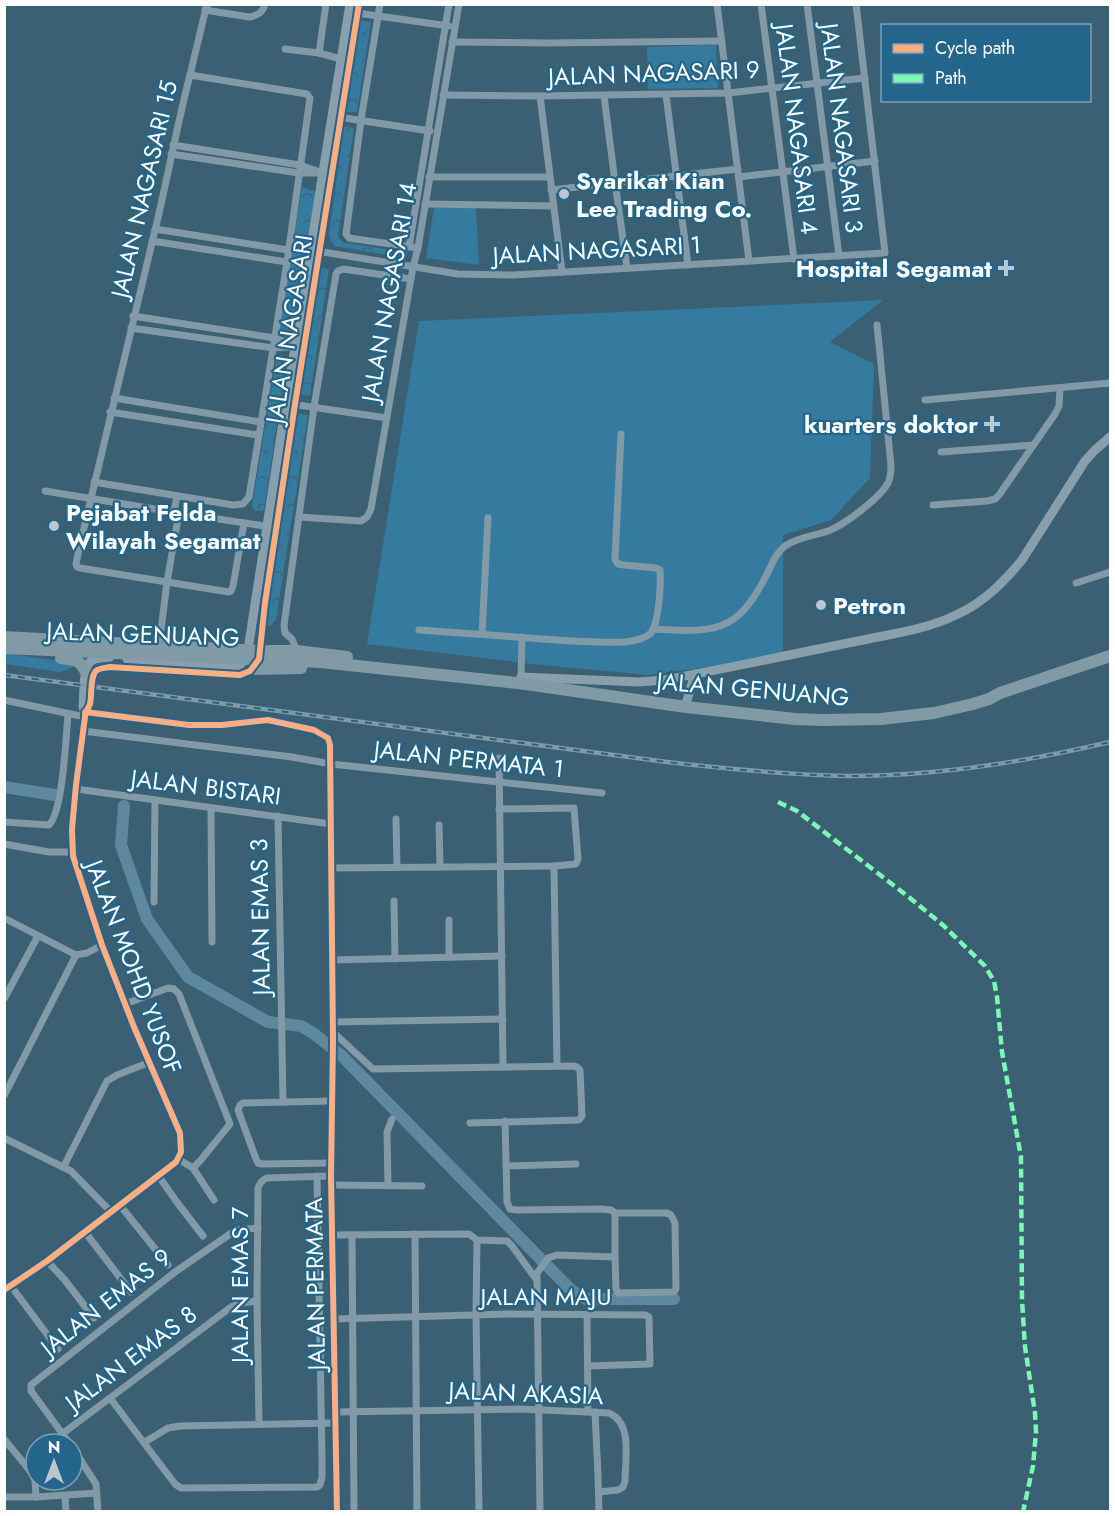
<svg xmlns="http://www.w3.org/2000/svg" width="1115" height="1516" font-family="Jost,sans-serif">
  <defs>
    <pattern id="forest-crowns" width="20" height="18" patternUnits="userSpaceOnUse" patternTransform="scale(1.5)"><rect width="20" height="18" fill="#357b9f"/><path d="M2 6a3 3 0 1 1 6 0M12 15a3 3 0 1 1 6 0" fill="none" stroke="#406476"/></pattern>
  </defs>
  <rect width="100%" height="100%" fill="#3b5f73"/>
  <g fill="#357b9f">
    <polygon points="716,45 718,88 648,89 647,47"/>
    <polygon points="434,208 476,208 479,265 426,258"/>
    <polygon points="883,300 830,342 874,364 870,478 831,520 783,535 783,657 648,675 532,664 367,644 419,321"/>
    <polygon points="5,653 74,663 72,668 60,672 5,664"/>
  </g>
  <g fill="url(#forest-crowns)">
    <polygon points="358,20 371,22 357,112 345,112"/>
    <polygon points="344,126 354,128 338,236 342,242 408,253 406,258 334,246 329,236"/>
    <polygon points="302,187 316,192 294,330 285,338 279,332"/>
    <polygon points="320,268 329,269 310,396 299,394"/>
    <polygon points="277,355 287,357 264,510 255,511 252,506"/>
    <polygon points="297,413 308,415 276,620 271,625 268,626 266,622"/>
  </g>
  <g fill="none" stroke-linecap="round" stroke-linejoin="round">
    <g stroke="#5d88a0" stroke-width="12">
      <polyline points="4,787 55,795"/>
      <polyline points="124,806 121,845 147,919 188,977 268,1022 301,1026 313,1033 342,1056 571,1290 586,1299 674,1299"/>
    </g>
    <g stroke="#829aa7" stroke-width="7">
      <polyline points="380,4 361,120 346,234 349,238 418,248"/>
      <polyline points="717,4 749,261"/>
      <polyline points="761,4 794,259"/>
      <polyline points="807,4 839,256"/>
      <path d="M205 10 249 17C257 16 263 13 265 4"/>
      <polyline points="357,13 449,26"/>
      <polyline points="452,42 547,43 722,41"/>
      <polyline points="285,49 319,53 341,59"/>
      <polyline points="319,53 326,4"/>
      <polyline points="190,75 207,4"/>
      <polyline points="443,95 540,96 728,93 865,78"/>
      <polyline points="666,95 688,265"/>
      <polyline points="540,96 562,272"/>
      <polyline points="604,96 615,182 627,268"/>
      <polyline points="338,117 430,131"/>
      <polyline points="173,145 300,165 317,171"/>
      <polyline points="171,154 299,173 326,173"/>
      <polyline points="429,177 549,177"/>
      <polyline points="739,177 875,161"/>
      <polyline points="551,190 738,169"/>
      <polyline points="425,204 553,206"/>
      <polyline points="155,229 288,250"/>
      <polyline points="152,241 287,262"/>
      <polyline points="409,247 449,4"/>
      <polyline points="317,251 458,274 514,275 885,253 856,4"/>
      <polyline points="133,316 275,338 294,345"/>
      <polyline points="131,328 273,348 299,346"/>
      <polyline points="114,398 261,422"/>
      <polyline points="925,400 1110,383"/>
      <polyline points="291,404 387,418"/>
      <polyline points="110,412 258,435"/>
      <polyline points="941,452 1033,445"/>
      <path d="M94 482 233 505 243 504 249 497 287 262 310 98 307 94 190 75C177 125 168 176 156 226 138 300 120 374 103 448 94 487 84 525 76 564L77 567 80 568 229 592 231 591 233 586 244 523"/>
      <polyline points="45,491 179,513 271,527"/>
      <polyline points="933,505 987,501 995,499 999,495 1055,414 1059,406 1060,388"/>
      <polyline points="174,512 177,496"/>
      <polyline points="299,517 361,521 367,517 371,509 413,267 418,248 459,4"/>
      <polyline points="1076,583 1110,572"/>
      <path d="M653 629C676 630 708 634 729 622 747 612 759 590 768 572 773 562 776 553 785 546 798 537 814 536 828 531 844 525 880 498 888 483 891 477 891 471 891 465L877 325"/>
      <path d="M419 630C460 633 501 636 543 639 570 641 598 643 625 642 633 641 645 639 651 633 659 623 661 583 660 570L656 568 624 565 618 564 615 559 621 434"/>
      <polyline points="482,634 488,518"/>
      <polyline points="159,646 167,582 179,513"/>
      <polyline points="297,651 292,639 285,633 284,625 314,407 336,274 338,271 343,269 411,279"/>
      <polyline points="521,677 522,637"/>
      <polyline points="4,700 85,717"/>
      <polyline points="85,712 189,725 222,725 268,720 314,730 328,738 330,745 333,1040 331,1176 337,1512"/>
      <polyline points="83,731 292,757 331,764 602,793"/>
      <polyline points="499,758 503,1067"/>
      <polyline points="76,789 331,824"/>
      <polyline points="211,808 212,942"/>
      <polyline points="278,816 283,1102"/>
      <polyline points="396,819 397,866"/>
      <path d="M4 822 49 825C63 812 66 736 68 714"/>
      <polyline points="439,825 440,866"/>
      <polyline points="4,844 49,852 72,852"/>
      <polyline points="554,866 557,1066"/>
      <polyline points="331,868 554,866 576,864 578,859 574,808 499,809"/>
      <polyline points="394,901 395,959"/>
      <polyline points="154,902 155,800"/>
      <polyline points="4,918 76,955 87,953 102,945"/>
      <polyline points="449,920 449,957"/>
      <polyline points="332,960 502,956"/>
      <polyline points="4,999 38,936"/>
      <polyline points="125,1004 168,988 174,989 179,994 230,1124 200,1161 193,1168"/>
      <polyline points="333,1022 503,1019"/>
      <polyline points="333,1032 373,1069 573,1066 577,1067 580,1070 582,1116 579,1120 470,1123"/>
      <polyline points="4,1096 76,955"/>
      <polyline points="505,1121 507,1202 510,1209 517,1210 602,1209 611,1210 615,1213 615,1257 557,1255 548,1258 537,1273 540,1512"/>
      <polyline points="4,1138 71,1171 110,1211"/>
      <polyline points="178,1159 193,1168 214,1200"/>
      <polyline points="332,1163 262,1164 258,1163 256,1159 238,1110 240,1105 243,1103 332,1101"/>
      <polyline points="64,1166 107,1081 117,1075 150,1062"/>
      <polyline points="506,1166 576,1164"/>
      <polyline points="158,1175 176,1201 203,1236"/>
      <polyline points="332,1185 422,1186"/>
      <polyline points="388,1185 387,1132 392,1119"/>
      <polyline points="119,1204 168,1265"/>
      <polyline points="615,1213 667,1213 671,1215 675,1223 676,1289 674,1292 618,1293 616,1289 615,1257"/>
      <polyline points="85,1232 131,1292"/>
      <polyline points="415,1234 417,1512"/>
      <polyline points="332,1235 469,1234 477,1240 507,1241 512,1246 536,1279"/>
      <polyline points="352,1235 354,1512"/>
      <polyline points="477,1240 476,1315 479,1512"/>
      <polyline points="47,1261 64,1279 94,1318"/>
      <polyline points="11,1286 58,1349"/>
      <polyline points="587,1315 588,1411"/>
      <polyline points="334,1319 508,1314 645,1315 649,1317 650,1364 588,1366"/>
      <polyline points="110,1398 175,1484 181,1488 317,1487 320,1485 322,1477 322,1458 317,1176"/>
      <path d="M335 1412 520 1409 609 1413C633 1423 625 1460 625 1481L623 1487 618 1490 599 1492"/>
      <polyline points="595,1412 598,1475 599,1512"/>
      <path d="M259 1423 257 1301 258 1189C259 1184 262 1180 267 1178L331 1176"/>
      <polyline points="62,1434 231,1307 240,1303 257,1301"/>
      <polyline points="4,1439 32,1473 35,1480 36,1497"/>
      <polyline points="145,1442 168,1428 180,1426 335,1423"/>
      <polyline points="70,1444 31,1391 31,1385 175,1272 233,1232 237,1230 258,1228"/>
      <polyline points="72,1447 96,1484 98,1512"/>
      <polyline points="65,1496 66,1512"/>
      <polyline points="4,1497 36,1497 97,1493"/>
    </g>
    <g stroke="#89a0ac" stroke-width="9">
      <polyline points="127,659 235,667 241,664 248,650 286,403 350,4"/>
      <path d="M521 677 639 682 664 680C729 668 793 654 858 641 891 634 925 630 956 615 983 603 1003 583 1022 560L1085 461 1094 451 1110 437"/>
      <polyline points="686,707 687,700 695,674"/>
      <path d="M84 710 83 707C84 697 83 668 90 662 95 657 104 658 110 657"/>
      <path d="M4 1290 47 1261 176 1162 181 1152 180 1133 134 1027 102 945 73 856 72 829 76 785 85 717C85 712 88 709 90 704 92 697 90 676 96 671 99 668 105 668 110 667L240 675 250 671 259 659 265 603 295 404 359 4"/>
    </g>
    <g stroke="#829aa6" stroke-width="12">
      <polyline points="4,637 260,651 297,651 347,657"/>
      <polyline points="4,648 320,662 526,684 686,707 795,719 823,720 881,719 934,713 973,704 989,699 1000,693 1110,656"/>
      <path d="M61 658C75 660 79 659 86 672"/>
      <polyline points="253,669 301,668"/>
    </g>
    <g stroke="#829aa6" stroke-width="4.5">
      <path id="rail" d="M4 675 667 762C728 769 788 775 849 776 937 776 1025 762 1110 742"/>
    </g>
    <use href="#rail" stroke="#23658b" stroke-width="2" stroke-dasharray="7" stroke-linecap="butt"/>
    <polyline stroke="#7af9b4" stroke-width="4.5" stroke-dasharray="9 4.5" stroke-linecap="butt" points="778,802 797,811 910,898 944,926 985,966 994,981 997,997 1002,1052 1021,1157 1022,1300 1025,1347 1035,1413 1036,1432 1033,1466 1023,1512"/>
    <g stroke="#23658b" stroke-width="10">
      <g id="cycleway">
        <polyline points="85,712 189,725 222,725 268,720 314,730 328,738 330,745 333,1040 331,1176 337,1512"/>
        <path d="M4 1290 47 1261 176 1162 181 1152 180 1133 134 1027 102 945 73 856 72 829 76 785 85 717C85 712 88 709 90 704 92 697 90 676 96 671 99 668 105 668 110 667L240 675 250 671 259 659 265 603 295 404 359 4"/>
      </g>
    </g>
    <use href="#cycleway" stroke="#ffac80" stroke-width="6"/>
  </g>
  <g fill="#bac7ce" stroke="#23658b" stroke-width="2">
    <circle cx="564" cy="194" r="6"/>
    <path d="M1003 259h6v6h6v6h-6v6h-6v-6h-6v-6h6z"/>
    <path d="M989 415h6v6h6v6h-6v6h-6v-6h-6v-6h6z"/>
    <circle cx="54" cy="526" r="6"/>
    <circle cx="821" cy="605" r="6"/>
  </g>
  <g text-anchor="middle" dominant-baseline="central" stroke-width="4.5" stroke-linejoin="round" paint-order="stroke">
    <g font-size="24" fill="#fff" stroke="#23658b">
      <text transform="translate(654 73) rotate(-2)">JALAN NAGASARI 9</text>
      <text transform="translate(842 128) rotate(83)">JALAN NAGASARI 3</text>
      <text transform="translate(797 129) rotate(83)">JALAN NAGASARI 4</text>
      <text transform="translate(144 189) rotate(-77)">JALAN NAGASARI 15</text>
      <text transform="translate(597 250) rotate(-3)">JALAN NAGASARI 1</text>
      <text transform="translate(389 292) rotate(-80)">JALAN NAGASARI 14</text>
      <text transform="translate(289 329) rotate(-81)">JALAN NAGASARI</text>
      <text transform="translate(143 634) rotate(2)">JALAN GENUANG</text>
      <text transform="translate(753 689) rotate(5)">JALAN GENUANG</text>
      <text transform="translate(469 759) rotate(6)">JALAN PERMATA 1</text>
      <text transform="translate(206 787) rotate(7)">JALAN BISTARI</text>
      <text transform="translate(260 917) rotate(-91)">JALAN EMAS 3</text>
      <text transform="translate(134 967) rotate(69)">JALAN MOHD YUSOF</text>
      <text transform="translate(315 1284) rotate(-91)">JALAN PERMATA</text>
      <text transform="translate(239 1285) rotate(-90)">JALAN EMAS 7</text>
      <text x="546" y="1296">JALAN MAJU</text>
      <text transform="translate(106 1302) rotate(-38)">JALAN EMAS 9</text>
      <text transform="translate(131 1358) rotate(-37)">JALAN EMAS 8</text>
      <text transform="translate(526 1393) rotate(2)">JALAN AKASIA</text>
    </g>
    <g font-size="24" font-weight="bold" fill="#fff" stroke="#23658b" text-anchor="start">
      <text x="576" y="180">Syarikat Kian<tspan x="576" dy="28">Lee Trading Co.</tspan></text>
      <text x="992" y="268" text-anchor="end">Hospital Segamat</text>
      <text x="978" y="424" text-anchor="end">kuarters doktor</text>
      <text x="66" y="512">Pejabat Felda<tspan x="66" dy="28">Wilayah Segamat</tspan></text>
      <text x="833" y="605">Petron</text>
    </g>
  </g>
  <rect width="1115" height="1516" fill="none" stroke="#ffffff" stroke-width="12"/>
  <rect x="881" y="24" width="210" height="78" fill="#23658b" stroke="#7ba3b9" stroke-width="1.5"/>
  <rect x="893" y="44" width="30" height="9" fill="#ffac80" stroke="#7ba3b9" stroke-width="1.5"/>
  <text x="935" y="54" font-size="18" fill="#ffffff">Cycle path</text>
  <rect x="893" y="74" width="30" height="9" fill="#7af9b4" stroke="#7ba3b9" stroke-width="1.5"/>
  <text x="935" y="84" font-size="18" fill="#ffffff">Path</text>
  <g transform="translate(54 1462)"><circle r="28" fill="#23658b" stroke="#7ba3b9" stroke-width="1.5"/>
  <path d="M0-4.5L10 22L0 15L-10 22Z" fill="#bac7ce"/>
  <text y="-9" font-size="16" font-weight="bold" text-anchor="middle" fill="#ffffff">N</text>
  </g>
</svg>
